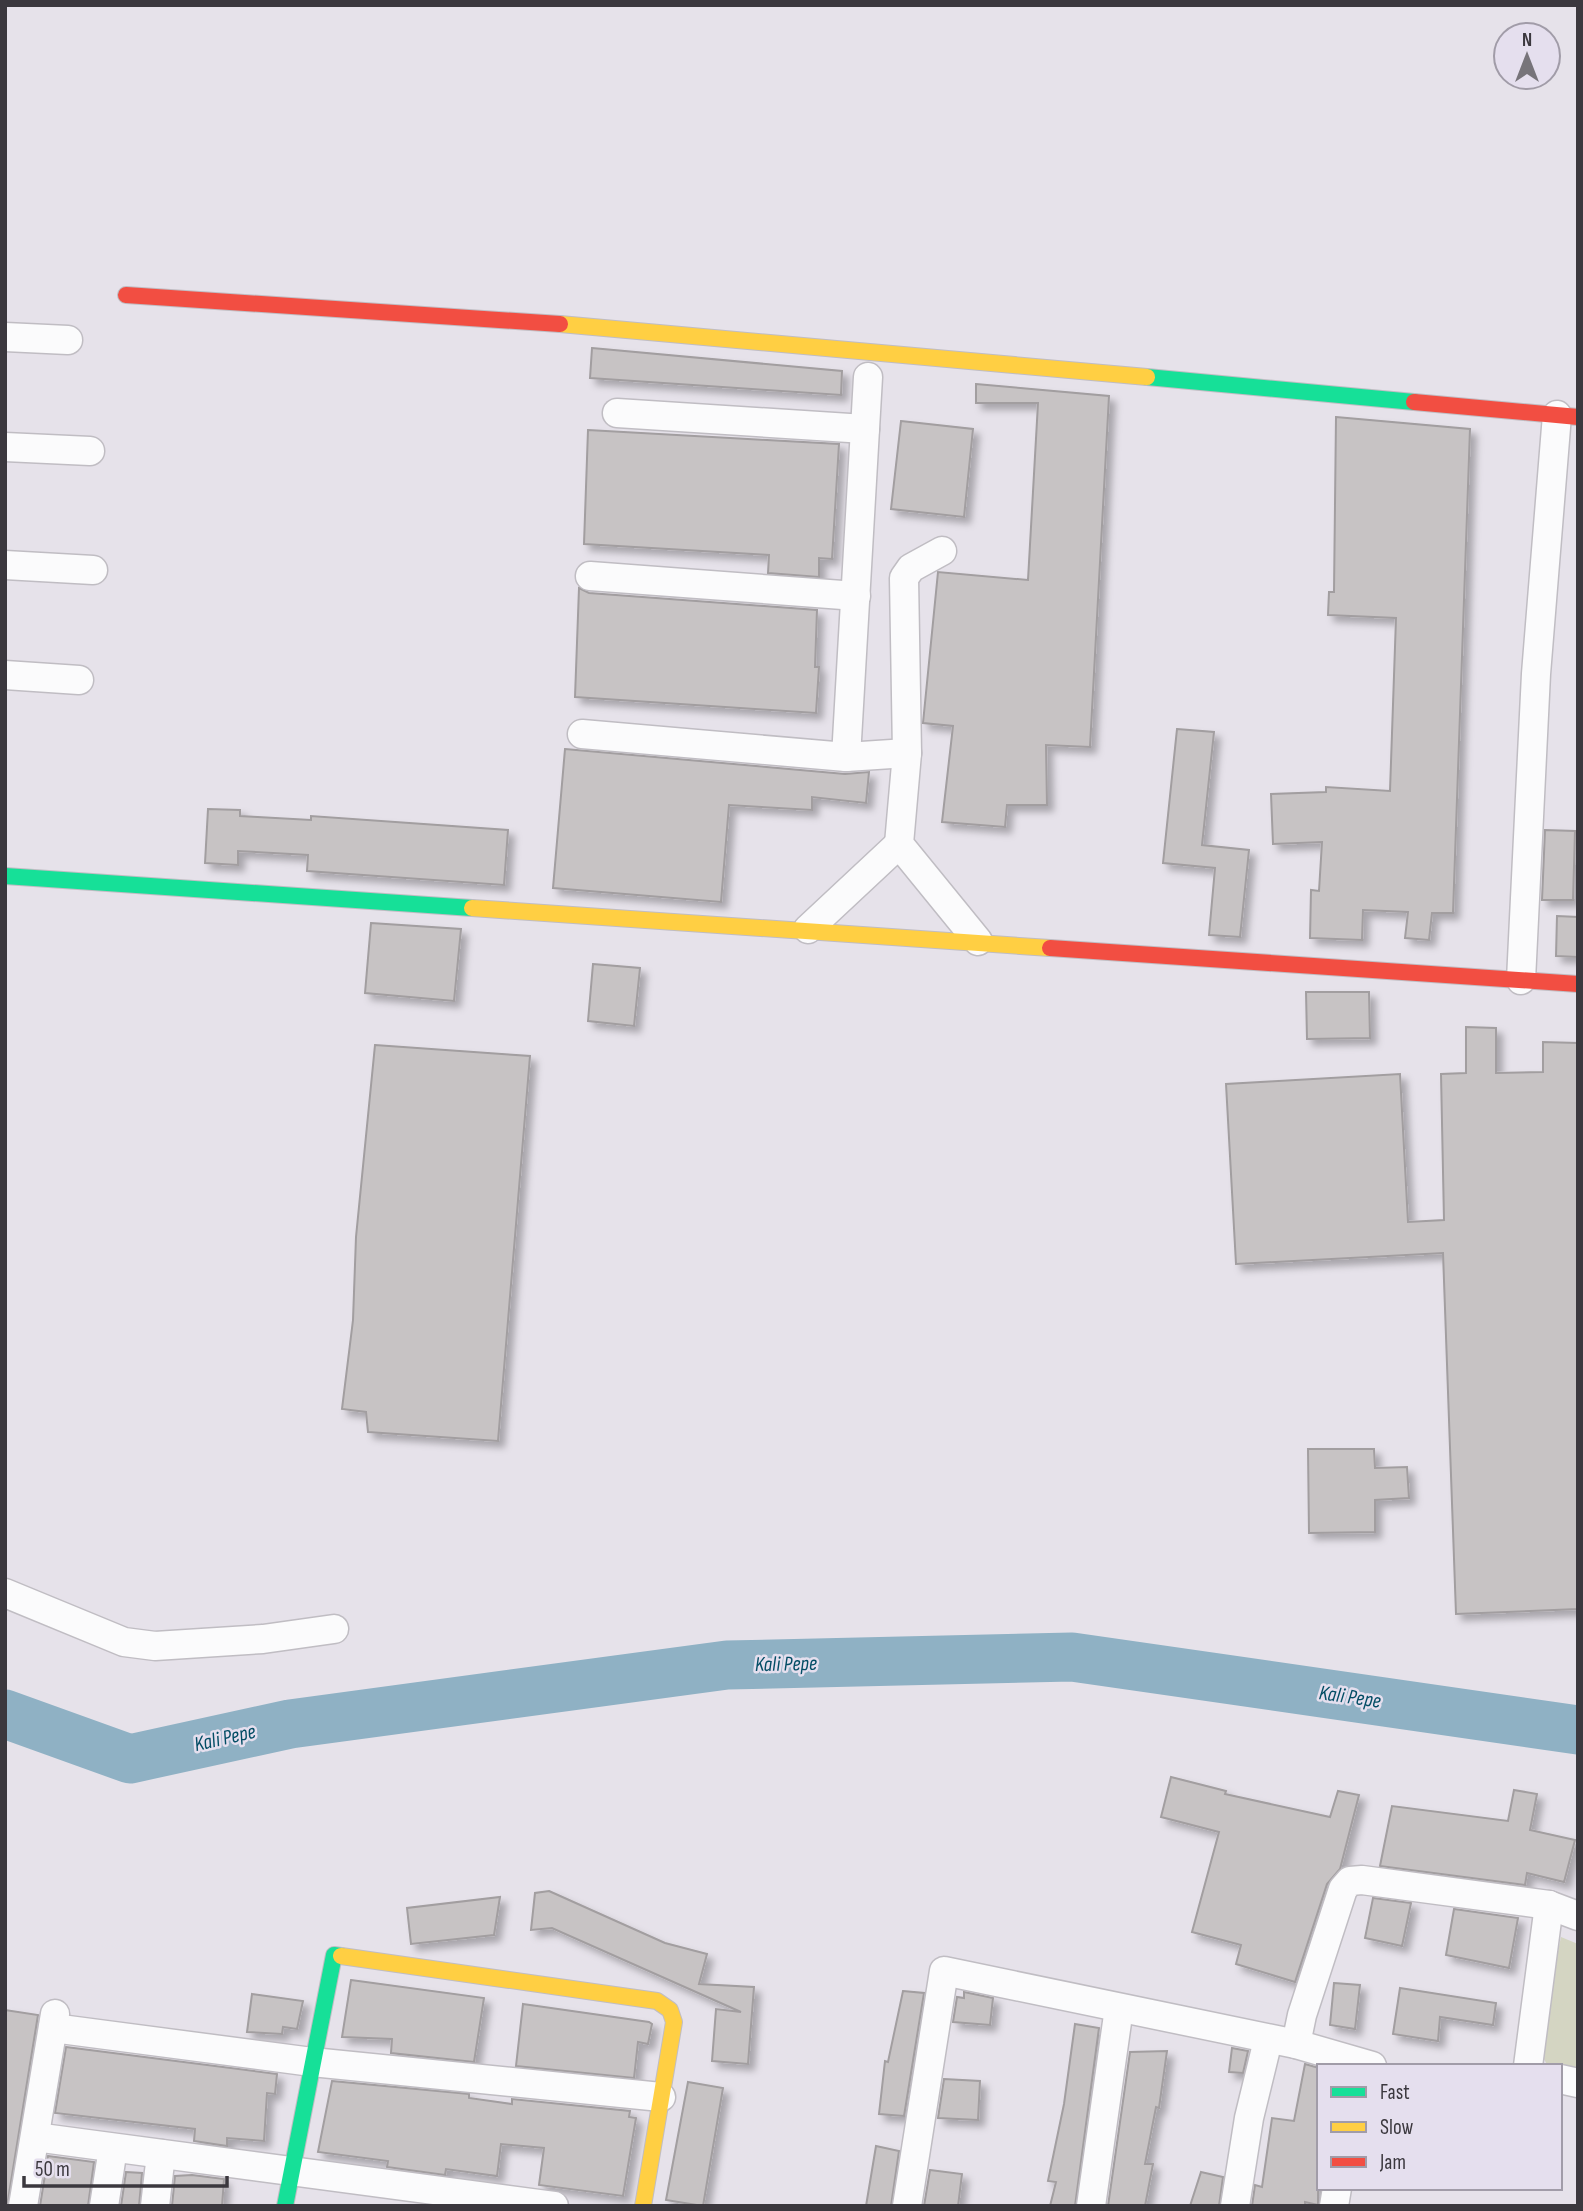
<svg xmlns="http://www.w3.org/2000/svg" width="1583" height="2211" font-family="'Sofia Sans Condensed',sans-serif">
  <defs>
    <filter id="shadow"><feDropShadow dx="6" dy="6" stdDeviation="3.5" flood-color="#0004"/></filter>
  </defs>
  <rect width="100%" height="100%" fill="#e6e2ea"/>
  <polygon fill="#d4d5c2" points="1561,1937 1578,1944 1578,2079 1560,2066 1548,2066 1538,2049"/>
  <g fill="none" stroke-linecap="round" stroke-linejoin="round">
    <polyline stroke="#8fb1c4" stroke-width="49" points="5,1714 130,1759 290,1724 727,1665 1072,1657 1578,1730"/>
  </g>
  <g fill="#c7c3c4" stroke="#a29ea0" stroke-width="2" filter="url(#shadow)">
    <polygon points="592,348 842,371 841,395 590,378"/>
    <polygon points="976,384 1109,396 1090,747 1046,745 1047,805 1007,805 1005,827 942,822 953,726 923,723 938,572 1028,580 1038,403 976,403"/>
    <polygon points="1336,417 1470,429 1453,913 1432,913 1429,940 1405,938 1408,912 1363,910 1362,940 1310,938 1311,890 1319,891 1322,842 1273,844 1271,794 1326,792 1326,787 1390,791 1396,618 1328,615 1329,592 1334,592"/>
    <polygon points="901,421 973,429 964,517 891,509"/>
    <polygon points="588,430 839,444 832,559 819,558 819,577 768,573 769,555 584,544"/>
    <polygon points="579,588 589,593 817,610 815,667 819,667 816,713 575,697"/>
    <polygon points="1177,729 1214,732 1202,845 1249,850 1240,937 1209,935 1215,868 1163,863"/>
    <polygon points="565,749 845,774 869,772 866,803 812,797 812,810 729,805 721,902 553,888"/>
    <polygon points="208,809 240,810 240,816 311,820 311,816 508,830 504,885 307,871 308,855 238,851 238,865 205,863"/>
    <polygon points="1545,830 1575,831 1573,900 1542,900"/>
    <polygon points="1557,916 1578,917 1578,957 1556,956"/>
    <polygon points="371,923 461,929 454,1001 365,993"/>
    <polygon points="593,964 640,968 634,1026 588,1021"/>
    <polygon points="1306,992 1369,992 1370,1038 1307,1039"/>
    <polygon points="1466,1027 1496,1028 1496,1073 1543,1072 1543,1042 1578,1043 1578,1609 1456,1614 1443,1253 1236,1264 1226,1084 1400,1074 1408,1222 1444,1220 1441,1074 1466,1073"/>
    <polygon points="375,1045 530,1056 498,1441 368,1432 366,1412 342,1409 353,1320 356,1237"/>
    <polygon points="1308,1449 1374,1449 1375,1468 1407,1467 1409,1498 1375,1500 1375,1532 1309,1533"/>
    <polygon points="1171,1777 1226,1791 1225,1794 1330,1817 1338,1791 1359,1795 1340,1869 1327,1884 1295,1982 1236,1964 1241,1945 1192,1932 1219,1832 1161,1817"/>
    <polygon points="1514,1790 1537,1794 1530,1830 1575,1840 1564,1882 1527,1873 1525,1885 1380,1866 1392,1806 1508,1821"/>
    <polygon points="549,1891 665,1943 707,1954 699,1984 754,1987 748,2064 712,2061 716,2009 741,2012 552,1928 531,1930 535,1893"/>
    <polygon points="500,1897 494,1935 411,1944 407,1908"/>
    <polygon points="1373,1898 1411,1903 1402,1946 1365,1938"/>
    <polygon points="1454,1909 1518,1918 1509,1968 1446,1955"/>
    <polygon points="351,1980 484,1998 474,2062 391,2053 392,2039 342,2037"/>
    <polygon points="1334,1983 1360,1985 1355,2029 1330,2025"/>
    <polygon points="1400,1988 1496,2003 1493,2025 1440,2017 1438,2041 1393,2034"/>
    <polygon points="903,1991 924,1993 904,2116 879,2114 885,2061 888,2062"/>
    <polygon points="964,1992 993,1998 990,2025 953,2022 957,1997 964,1998"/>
    <polygon points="252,1994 303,2001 297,2029 283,2027 282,2034 247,2032"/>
    <polygon points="523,2004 649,2022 652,2024 648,2044 638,2042 634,2078 516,2066"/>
    <polygon points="5,2010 38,2015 7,2206 5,2206"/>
    <polygon points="1075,2024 1099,2028 1075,2206 1050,2206 1056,2182 1048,2181 1064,2104"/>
    <polygon points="66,2047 277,2074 275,2094 267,2093 264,2141 227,2138 227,2146 194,2141 195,2129 55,2113"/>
    <polygon points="1232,2048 1248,2051 1243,2073 1229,2072"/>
    <polygon points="1167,2051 1159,2108 1156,2107 1145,2164 1153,2164 1145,2206 1108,2206 1130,2052"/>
    <polygon points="1305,2064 1319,2068 1318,2205 1305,2202 1305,2206 1252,2206 1255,2185 1262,2187 1272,2118 1294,2121"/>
    <polygon points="944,2079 980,2081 978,2120 938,2118"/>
    <polygon points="332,2081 469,2094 469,2098 512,2104 512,2099 630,2111 629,2117 636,2118 623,2196 539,2185 544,2148 501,2144 497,2176 446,2169 445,2175 387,2167 388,2161 318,2152"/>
    <polygon points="688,2082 723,2088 703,2206 666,2200"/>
    <polygon points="876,2146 899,2151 891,2206 866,2206"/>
    <polygon points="48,2156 94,2162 88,2206 40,2206"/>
    <polygon points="930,2170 962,2174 958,2206 924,2206"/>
    <polygon points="126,2172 142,2173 139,2206 121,2206"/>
    <polygon points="1201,2172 1223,2177 1219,2206 1190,2206"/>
    <polygon points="192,2175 224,2179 222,2206 172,2206 175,2176"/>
  </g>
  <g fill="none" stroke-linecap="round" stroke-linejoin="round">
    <g stroke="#c0bdc3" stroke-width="31">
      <g id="street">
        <polyline points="5,337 68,340"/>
        <polyline points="617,413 865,429"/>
        <polyline points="5,447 90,451"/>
        <polyline points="942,551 911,568 904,578 907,753 899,844 978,941"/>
        <polyline points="5,565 93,570"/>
        <polyline points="590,576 856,596"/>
        <polyline points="5,675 79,680"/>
        <polyline points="582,734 846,757 907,753"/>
        <polyline points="846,757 868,377"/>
        <polyline points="808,929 899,844"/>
        <polyline points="1521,980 1536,674 1557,415"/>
        <polyline points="5,1593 124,1642 155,1646 263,1639 334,1629"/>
        <polyline points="53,2028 312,2062 661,2097"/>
        <polyline points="1296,2044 1302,2015 1343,1889 1350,1881 1362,1880 1549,1905 1578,1916"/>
        <polyline points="1528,2066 1549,1905"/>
        <polyline points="1560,2079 1578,2083"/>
        <polyline points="35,2137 554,2206"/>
        <polyline points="23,2206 55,2014"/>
        <polyline points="104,2206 113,2148"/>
        <polyline points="155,2206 161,2154"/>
        <polyline points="907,2206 944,1971 1296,2044 1372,2066"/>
        <polyline points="1091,2206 1119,2008"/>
        <polyline points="1235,2206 1249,2118 1268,2040"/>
        <polyline points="1334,2206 1337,2188"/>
      </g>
    </g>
    <g stroke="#c0bdc3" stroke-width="18">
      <g id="fast">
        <polyline points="1147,377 1414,402"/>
        <polyline points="5,876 472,908"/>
        <polyline points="285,2206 334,1955 341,1956"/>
      </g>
    </g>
    <g stroke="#c0bdc3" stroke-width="18">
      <g id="slow">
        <polyline points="560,324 1147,377"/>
        <polyline points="472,908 1050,948"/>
        <polyline points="341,1956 657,2001 670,2010 674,2022 643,2206"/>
      </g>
    </g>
    <g stroke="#c0bdc3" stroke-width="18">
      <g id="jam">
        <polyline points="126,295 560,324"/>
        <polyline points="1414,402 1578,417"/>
        <polyline points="1050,948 1578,984"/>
      </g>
    </g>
    <use href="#street" stroke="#fbfbfc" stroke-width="28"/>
    <use href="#fast" stroke="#16e098" stroke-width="16"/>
    <use href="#slow" stroke="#ffcf43" stroke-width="16"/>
    <use href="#jam" stroke="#f24e42" stroke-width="16"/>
  </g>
  <g text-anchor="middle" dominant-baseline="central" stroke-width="5" stroke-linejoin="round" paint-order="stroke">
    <g font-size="21" font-style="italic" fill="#034d65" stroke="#e5dfee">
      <text transform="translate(786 1664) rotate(-1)">Kali Pepe</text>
      <text transform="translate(1350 1697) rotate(8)">Kali Pepe</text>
      <text transform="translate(225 1738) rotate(-13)">Kali Pepe</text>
    </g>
  </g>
  <rect width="1583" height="2211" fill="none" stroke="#3b383e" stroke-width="14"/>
  <rect x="1317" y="2064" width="245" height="126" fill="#e5dfee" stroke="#a19ca8" stroke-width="2"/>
  <rect x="1331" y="2087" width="35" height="10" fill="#16e098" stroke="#a19ca8" stroke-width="2"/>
  <text x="1380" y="2099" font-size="21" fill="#3b383e">Fast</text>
  <rect x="1331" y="2122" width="35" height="10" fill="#ffcf43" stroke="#a19ca8" stroke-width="2"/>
  <text x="1380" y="2134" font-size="21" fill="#3b383e">Slow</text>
  <rect x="1331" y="2157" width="35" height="10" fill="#f24e42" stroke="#a19ca8" stroke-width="2"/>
  <text x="1380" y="2169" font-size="21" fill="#3b383e">Jam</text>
  <g transform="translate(1527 56)"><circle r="33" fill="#e5dfee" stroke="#a19ca8" stroke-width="2"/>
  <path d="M0-5L12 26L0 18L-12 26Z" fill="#77747a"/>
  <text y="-10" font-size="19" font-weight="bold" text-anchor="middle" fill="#3b383e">N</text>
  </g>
  <path d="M24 2176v10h203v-10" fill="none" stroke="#3b383e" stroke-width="3.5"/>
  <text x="35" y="2176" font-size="21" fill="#3b383e" stroke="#e5dfee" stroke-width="5" paint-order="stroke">50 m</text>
</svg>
